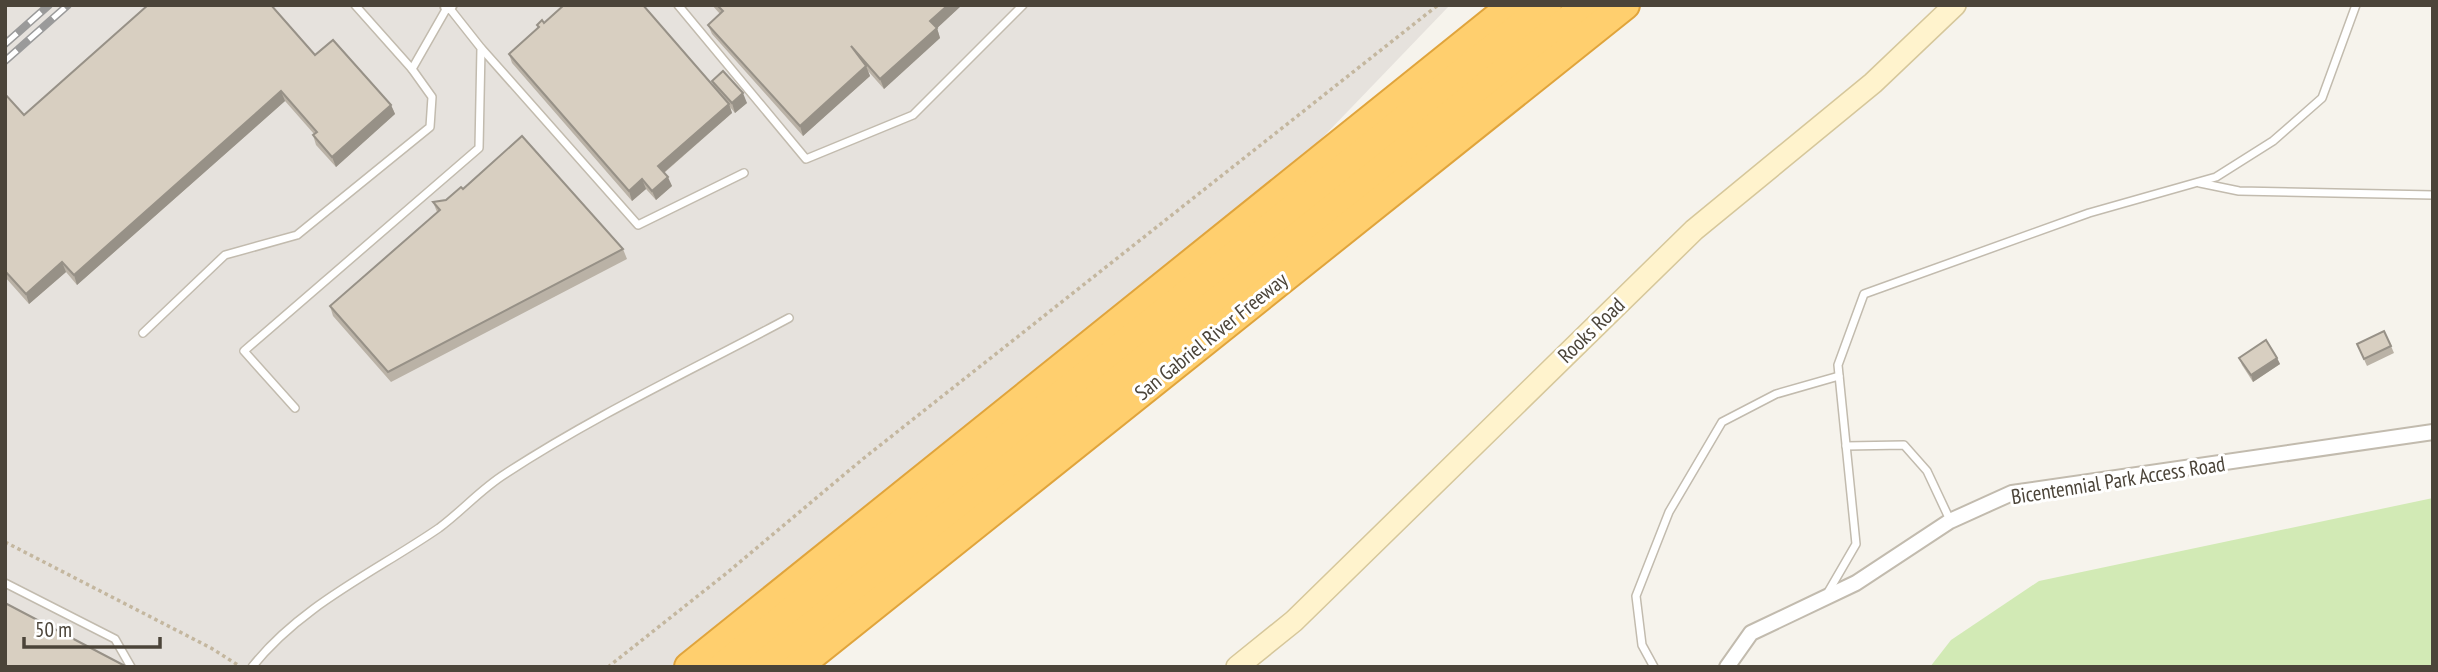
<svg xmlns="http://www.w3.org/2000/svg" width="2438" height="672" font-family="'PT Sans Narrow',sans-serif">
  <rect width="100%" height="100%" fill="#f6f3ec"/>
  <polygon fill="#e6e2dd" points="5,5 1450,5 1254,209 706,667 5,667"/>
  <polygon fill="#d2eab5" points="2433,498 2433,667 1930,667 1951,640 2039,581"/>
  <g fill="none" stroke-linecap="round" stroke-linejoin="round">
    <g stroke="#c2bbae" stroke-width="10">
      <g id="lane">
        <polyline points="355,5 412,69"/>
        <polyline points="678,5 806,159 913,115 1023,5"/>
        <polyline points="482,49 638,225 744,173"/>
        <polyline points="2200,183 2239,191 2433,195"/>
        <polyline points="143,333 225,255 297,235 430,127 432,97 412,69 448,6"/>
        <polyline points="295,408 244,351 479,148 481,48 447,5"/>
        <polyline points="1846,446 1904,445 1927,471 1950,520"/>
        <polyline points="5,583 115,639 131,667"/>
        <polyline points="1827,594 1856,544 1838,365 1864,294 2089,213 2216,177 2273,141 2322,98 2356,5"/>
        <path d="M252 667C301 605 375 572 439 528 462 511 481 489 505 474 595 415 694 369 789 318"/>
        <polyline points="1654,667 1642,645 1636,596 1669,512 1722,422 1776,394 1839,376"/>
      </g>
    </g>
    <g stroke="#c2bbae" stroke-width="18">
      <g id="street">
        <polyline points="448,6 449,5"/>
        <polyline points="1727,667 1751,633 1856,583 1950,521 2012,493 2433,432"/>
      </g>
    </g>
    <g stroke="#d6c79b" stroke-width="24">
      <polyline id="secondary" points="1237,667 1294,621 1694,230 1873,83 1955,5"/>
    </g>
    <g stroke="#e0a43c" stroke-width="32">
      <g id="highway">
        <polyline points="689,667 1513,5"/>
        <polyline points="722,667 1547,5"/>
        <polyline points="760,667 1587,5"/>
        <polyline points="797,667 1625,5"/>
      </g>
    </g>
    <g stroke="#c4b79f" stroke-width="3.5" stroke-dasharray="3.5 3.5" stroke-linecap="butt">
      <polyline points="5,542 211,648 241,667"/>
      <polyline points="608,667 728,572 864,458 1438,5"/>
    </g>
    <use href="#lane" stroke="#fff" stroke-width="7"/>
    <use href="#street" stroke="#fff" stroke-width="14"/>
    <use href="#secondary" stroke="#fff3cd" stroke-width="21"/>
    <use href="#highway" stroke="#ffcf6e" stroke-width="28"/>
    <g stroke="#9a9a9a" stroke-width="8">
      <g id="rail">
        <polyline points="5,44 49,5"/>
        <polyline points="5,61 68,5"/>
      </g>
    </g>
    <use href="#rail" stroke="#fff" stroke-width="5" stroke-dasharray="16" stroke-linecap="butt"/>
  </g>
  <g fill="#bab2a6">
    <polygon points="712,5 962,5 937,28 940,38 884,89 868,71 870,76 803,136 712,34 708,25 720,14"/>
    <polygon points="544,23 714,87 712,81 747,103 735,113 730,107 732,113 664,173 672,186 656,200 646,189 632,201 512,63 509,54 538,28 537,25"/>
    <polygon points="315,55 391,105 395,114 336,167 316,145 313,135 314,134 285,101 77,285 66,272 29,304 5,277 5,94 24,115"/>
    <polygon points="463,189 623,249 627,259 391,382 333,316 330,306 437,212 433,202 446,200"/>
    <polygon points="2357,344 2391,346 2394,353 2367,366"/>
    <polygon points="2239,358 2277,358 2280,364 2253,382 2242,365"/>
  </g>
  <g fill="#979187">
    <polygon points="948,5 962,5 934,31 930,21"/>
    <polygon points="937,28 940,38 884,89 880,79"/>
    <polygon points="866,66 870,76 803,136 800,126"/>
    <polygon points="281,91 285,101 77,285 74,275"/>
    <polygon points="743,93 747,103 735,113 732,103"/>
    <polygon points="729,104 732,113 661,175 658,166"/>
    <polygon points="391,105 395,114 336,167 332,157"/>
    <polygon points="668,177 672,186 656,200 652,191"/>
    <polygon points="642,179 646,189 632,201 629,191"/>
    <polygon points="62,262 66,272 29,304 26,294"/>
    <polygon points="2277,358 2280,364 2253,382 2251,375"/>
  </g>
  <g fill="#d8cfc1" stroke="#979187" stroke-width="2">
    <polygon points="148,5 271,5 315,55 333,40 391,105 332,157 313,135 317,132 281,91 74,275 62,262 26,294 5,271 5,94 24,115"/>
    <polygon points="564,5 643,5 729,104 658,166 668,177 652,191 642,179 629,191 509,54 539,27 537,25 542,20 544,23"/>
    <polygon points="717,5 948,5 930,21 937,28 880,79 851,46 866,66 800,126 708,25 723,11"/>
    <polygon points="723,71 743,93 732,103 712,81"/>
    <polygon points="522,136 623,249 388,372 330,306 440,210 433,202 446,200 461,187 463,189"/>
    <polygon points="2384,331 2391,346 2364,359 2357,344"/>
    <polygon points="2266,340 2277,358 2251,375 2239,358"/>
    <polygon points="5,603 127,667 5,667"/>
  </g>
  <g text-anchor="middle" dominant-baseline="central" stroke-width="6" stroke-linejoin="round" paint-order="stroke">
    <g font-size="21" fill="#4b4439" stroke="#fff">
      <text transform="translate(1591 330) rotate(-44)">Rooks Road</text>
      <text transform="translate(1211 336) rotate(-39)">San Gabriel River Freeway</text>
      <text transform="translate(2118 480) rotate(-9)">Bicentennial Park Access Road</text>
    </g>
  </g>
  <rect width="2438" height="672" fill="none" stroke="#4b4439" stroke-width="14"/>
  <path d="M24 637v10h136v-10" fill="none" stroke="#4b4439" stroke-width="3.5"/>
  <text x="35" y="637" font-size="21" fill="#4b4439" stroke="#ffffff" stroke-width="5" paint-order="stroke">50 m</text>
</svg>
